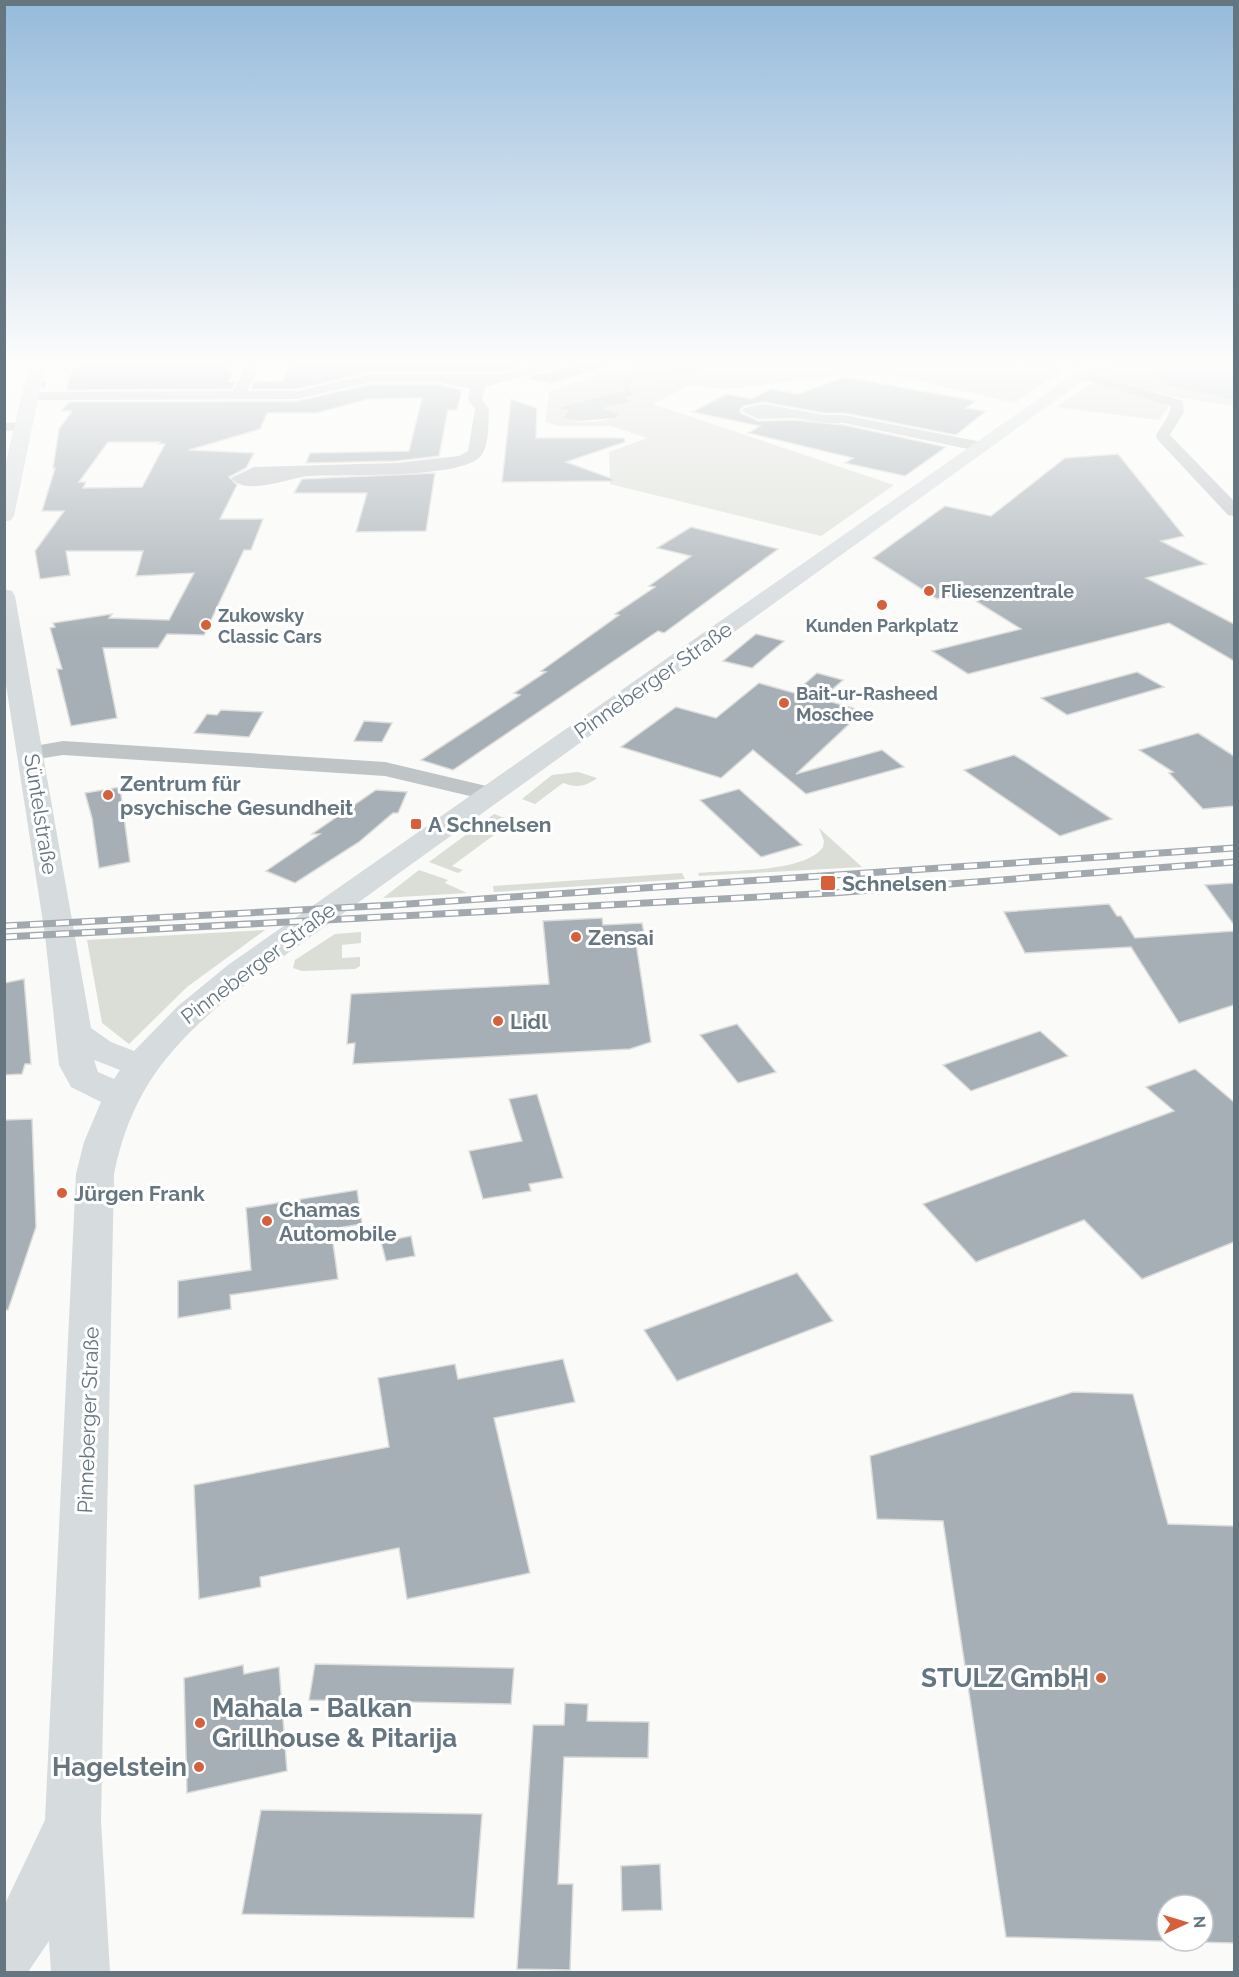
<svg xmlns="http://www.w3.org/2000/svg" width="1239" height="1977" font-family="Raleway,sans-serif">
  <rect width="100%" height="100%" fill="#fafaf8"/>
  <g fill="#daded7" fill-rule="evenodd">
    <path d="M639 360H725L702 363 696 366C703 369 775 364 783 360H1072L1061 367 1060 372 1015 403 874 371 727 389 690 385 653 404 894 485 821 536 610 484 609 452 647 438 611 426H558L545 422 549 392ZM626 392 634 394 624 397 632 401 603 408 619 416C603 422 578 425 563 417L570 410 561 409 562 407Z"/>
    <polygon points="1116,360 1197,360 1155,376 1165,385 1234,400 1234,406 1174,397 1107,378 1102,370"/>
    <polygon points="1094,382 1106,383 1170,405 1159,420 1056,407"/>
    <path d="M578 772 597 778C585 787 577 788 563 783L535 804 522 799 552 775Z"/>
    <polygon points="494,814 513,821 452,866 463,870 458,873 429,862"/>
    <path d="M819 828 862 867 699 876 698 873C729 870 805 873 823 847L824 841Z"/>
    <polygon points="419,870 448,880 445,883 467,893 383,898"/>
    <polygon points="682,873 685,879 494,892 493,886"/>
    <polygon points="265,930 187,987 129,1044 102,1023 87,940"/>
    <polygon points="361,932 361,943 342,945 342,958 360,957 360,966 355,969 302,971 293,968 295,960 335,934"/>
  </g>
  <g fill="#b9c4c7">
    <path d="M725 360H783C774 365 703 369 695 366Z"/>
    <polygon points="1192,360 1234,360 1234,400 1165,385 1155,376 1159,365"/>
    <polygon points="631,392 634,394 624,398 632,401 603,408 619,415 614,418 578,421 562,418 570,410 560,409 562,407 616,393"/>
  </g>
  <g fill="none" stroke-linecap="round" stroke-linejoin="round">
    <g stroke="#b9c4c7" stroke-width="4.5">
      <polyline points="1076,367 1086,360"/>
      <polyline points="43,387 44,383"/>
      <polyline points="628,392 625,382 635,378 706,365"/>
    </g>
  </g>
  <g fill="#a6afb5" stroke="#dcdcda" stroke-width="1.5" fill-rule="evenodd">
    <polygon points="112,360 233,360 227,371 234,371 229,382 235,382 232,389 66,390 70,375 80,362"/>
    <polygon points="293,360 551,360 500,372 371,372 297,389 251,389 254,382 282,381"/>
    <polygon points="575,360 610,360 611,365 551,383 526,378 572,365"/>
    <polygon points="845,377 976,401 966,408 986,411 956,435 844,413 824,413 763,402 744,406 740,410 741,413 758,421 795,420 844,425 946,447 905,476 845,463 853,458 748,433 760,426 692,412 727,394 752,399 771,389 798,394"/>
    <path d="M371 384H437L462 390 457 410H448L439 456 396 461 306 463 310 453 409 451 422 398 368 399 317 413H267L260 429 189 450 254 453 246 468 229 477 237 485 220 519H263L251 550H244L204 635 167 634 158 648H103L117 718 71 726 57 669H62L50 628 55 627 53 623 112 614 109 618 169 620 194 573 136 576 143 551H66L70 575 40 579 35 551 64 511H42L55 468H53L59 429 72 411H61L69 402 297 401ZM108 442H160L158 444H165L142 487 83 488 86 482H79Z"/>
    <polygon points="511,399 537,408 536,438 624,438 625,442 566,462 613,479 613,481 502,482"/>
    <polygon points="1118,454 1184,536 1161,541 1206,564 1146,578 1234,624 1234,661 1169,623 968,674 932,651 1021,629 963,593 937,599 873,558 945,506 991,516 1065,458"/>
    <polygon points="435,473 426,531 356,532 367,493 294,493 302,479"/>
    <polygon points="691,527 778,549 664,633 658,631 453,770 421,760 520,695 514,693 546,672 541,671 619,615 615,614 655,587 649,586 691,556 657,548"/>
    <polygon points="756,634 784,641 752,668 723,661"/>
    <polygon points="1137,672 1164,687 1067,715 1041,698"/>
    <polygon points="817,673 843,680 821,699 863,711 796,774 882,750 904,767 806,794 753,750 721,778 621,747 676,707 716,718 759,683 794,693"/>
    <polygon points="221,710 263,712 249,737 194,733 207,714 217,715"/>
    <polygon points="364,721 392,723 382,742 354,741"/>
    <polygon points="1198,733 1234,756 1234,806 1203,809 1169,773 1173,772 1139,750"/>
    <polygon points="1014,755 1024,761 1112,819 1060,836 964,770"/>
    <polygon points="120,787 130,862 99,868 92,818 85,793"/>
    <polygon points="739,789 802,845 761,857 700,800"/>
    <polygon points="376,790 407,792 398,813 393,813 359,842 295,883 266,871 320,834 312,834"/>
    <polygon points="1234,883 1234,925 1205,885"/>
    <polygon points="1109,904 1117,916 1121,916 1135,938 1234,931 1234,1005 1179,1023 1131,947 1025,953 1004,912"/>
    <polygon points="602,918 603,925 642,923 646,943 636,943 651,1042 630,1049 353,1064 355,1043 347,1044 351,994 549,984 543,921"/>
    <polygon points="24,979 31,1064 25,1064 22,1074 4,1075 4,983"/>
    <polygon points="737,1024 776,1072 738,1083 700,1035"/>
    <polygon points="1040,1031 1068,1056 971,1091 943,1065"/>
    <polygon points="1195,1069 1234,1102 1234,1242 1142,1279 1084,1220 976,1262 923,1204 1174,1111 1146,1087"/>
    <polygon points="537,1094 563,1178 529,1184 531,1191 483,1199 469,1151 522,1141 509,1099"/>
    <polygon points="32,1119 36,1227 8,1310 4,1310 4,1120"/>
    <polygon points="357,1190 362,1224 331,1229 338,1279 230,1295 231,1309 178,1318 178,1281 251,1270 246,1208"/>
    <polygon points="411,1236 415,1256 386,1261 381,1242"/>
    <polygon points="797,1273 833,1321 677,1381 644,1330"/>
    <polygon points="563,1359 575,1402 494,1418 530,1573 407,1599 399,1548 260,1577 261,1587 199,1599 194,1485 389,1447 378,1378 455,1364 458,1379"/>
    <path d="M1073 1392 1133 1394 1168 1524 1234 1526V1943L1006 1937 943 1521 877 1519 870 1456ZM1167 1905H1203V1941H1167Z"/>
    <polygon points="315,1664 514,1668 511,1704 309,1700"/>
    <polygon points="243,1665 244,1674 279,1667 287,1771 187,1793 184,1678"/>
    <polygon points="565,1703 588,1704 587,1721 649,1722 648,1758 564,1757 558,1884 573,1884 570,1970 517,1969 533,1725 564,1725"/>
    <polygon points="261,1810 482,1814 474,1918 242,1914"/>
    <polygon points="660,1864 662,1910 622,1911 621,1866"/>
  </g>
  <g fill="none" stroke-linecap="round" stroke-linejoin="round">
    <g fill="#bfc4c7" fill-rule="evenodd">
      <path d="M249 360H263L247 391H297L371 374H476C508 380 539 359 573 360L571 363 485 387 482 400 489 409C488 422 490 448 479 458 453 479 346 474 310 476 290 477 246 497 231 478L254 467 396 463 459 456 468 451 475 409 468 400 470 389 437 382H371L297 399 30 400 23 396 30 392 233 391Z"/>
      <polygon points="1084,371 1183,401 1184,412 1170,435 1234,501 1234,516 1228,515 1157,439 1156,435 1168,416 1171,406 1079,378 1077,375"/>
      <polygon points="763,404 824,415 844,415 982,442 990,447 982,452 844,423 824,423 795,418 758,419 742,411 744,408"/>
      <polygon points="25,422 30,423 32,426 30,429 4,431 4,423"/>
      <polygon points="63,741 385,762 499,789 502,794 499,799 491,801 385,776 63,755 31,760 23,758 20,753 23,748"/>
    </g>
    <g fill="#d6dbde" fill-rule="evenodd">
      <polygon points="30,360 46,360 14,516 11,520 4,522 4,470"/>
      <path d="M1094 360H1112L252 979C179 1036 133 1081 114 1174L101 1821 110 1972H51L49 1941 28 1972H4V1906L45 1820 76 1174 84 1142 101 1102 71 1087 59 1065 45 935 4 672V589L12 591 15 596 91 1028 111 1042 134 1051 178 1006 228 965ZM94 1060 120 1070 114 1079 98 1072Z"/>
    </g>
    <g stroke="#a1a8ae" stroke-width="7">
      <g id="rail">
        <polyline points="4,926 393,905 1234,848"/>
        <polyline points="4,937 833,893 1234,862"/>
      </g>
    </g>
    <use href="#rail" stroke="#fff" stroke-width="4.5" stroke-dasharray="13" stroke-linecap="butt"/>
  </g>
  <linearGradient id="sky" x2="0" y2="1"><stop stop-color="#95badb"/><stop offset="0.57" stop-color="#fdfdfc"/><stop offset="1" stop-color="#fdfdfc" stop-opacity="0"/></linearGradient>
  <rect width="1239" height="637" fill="url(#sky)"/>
  <g fill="#d65f3c" stroke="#fff" stroke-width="2">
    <circle cx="929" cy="591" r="6"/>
    <circle cx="882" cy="605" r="6"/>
    <circle cx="206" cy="625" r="6"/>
    <circle cx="784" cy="703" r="6"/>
    <circle cx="108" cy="795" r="6"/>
    <rect x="410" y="818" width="12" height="12" rx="3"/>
    <rect x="820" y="875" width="16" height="16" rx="3"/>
    <circle cx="576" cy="937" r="6"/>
    <circle cx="498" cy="1021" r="6"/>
    <circle cx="62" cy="1193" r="6"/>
    <circle cx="267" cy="1221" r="6"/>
    <circle cx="1101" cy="1678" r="6"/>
    <circle cx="200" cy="1723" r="6"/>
    <circle cx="199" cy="1767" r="6"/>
  </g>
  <g text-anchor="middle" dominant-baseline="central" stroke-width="6" stroke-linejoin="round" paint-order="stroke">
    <g font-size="18" font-weight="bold" fill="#667681" stroke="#fff" text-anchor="start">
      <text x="941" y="591">Fliesenzentrale</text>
      <text x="218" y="615">Zukowsky<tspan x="218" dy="21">Classic Cars</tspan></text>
      <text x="882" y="625" text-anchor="middle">Kunden Parkplatz</text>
      <text x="796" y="693">Bait-ur-Rasheed<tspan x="796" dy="21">Moschee</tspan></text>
    </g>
    <g font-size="21" fill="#667681" stroke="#fff">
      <text transform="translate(653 680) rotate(-35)">Pinneberger Straße</text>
      <text transform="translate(41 814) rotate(81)">Süntelstraße</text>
      <text transform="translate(258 963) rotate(-37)">Pinneberger Straße</text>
      <text transform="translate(88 1420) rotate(-88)">Pinneberger Straße</text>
    </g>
    <g font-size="21" font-weight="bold" fill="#667681" stroke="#fff" text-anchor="start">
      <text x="120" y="783">Zentrum für<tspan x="120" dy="24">psychische Gesundheit</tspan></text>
      <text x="428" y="824">A Schnelsen</text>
      <text x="842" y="883">Schnelsen</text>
      <text x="588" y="937">Zensai</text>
      <text x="510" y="1021">Lidl</text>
      <text x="74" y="1193">Jürgen Frank</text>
      <text x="279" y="1209">Chamas<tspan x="279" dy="24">Automobile</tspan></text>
    </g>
    <g font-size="26" font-weight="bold" fill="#667681" stroke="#fff" text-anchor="end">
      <text x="1089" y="1678">STULZ GmbH</text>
      <text x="212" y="1708" text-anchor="start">Mahala - Balkan<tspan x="212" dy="30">Grillhouse &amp; Pitarija</tspan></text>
      <text x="187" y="1767">Hagelstein</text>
    </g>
  </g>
  <rect width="1239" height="1977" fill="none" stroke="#667681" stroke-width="12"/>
  <g transform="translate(1185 1923) rotate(86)"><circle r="28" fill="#ffffff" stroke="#c2c8cd" stroke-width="1.5"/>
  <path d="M0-4.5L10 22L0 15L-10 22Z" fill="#d65f3c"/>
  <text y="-9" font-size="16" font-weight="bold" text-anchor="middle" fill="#667681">N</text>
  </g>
</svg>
